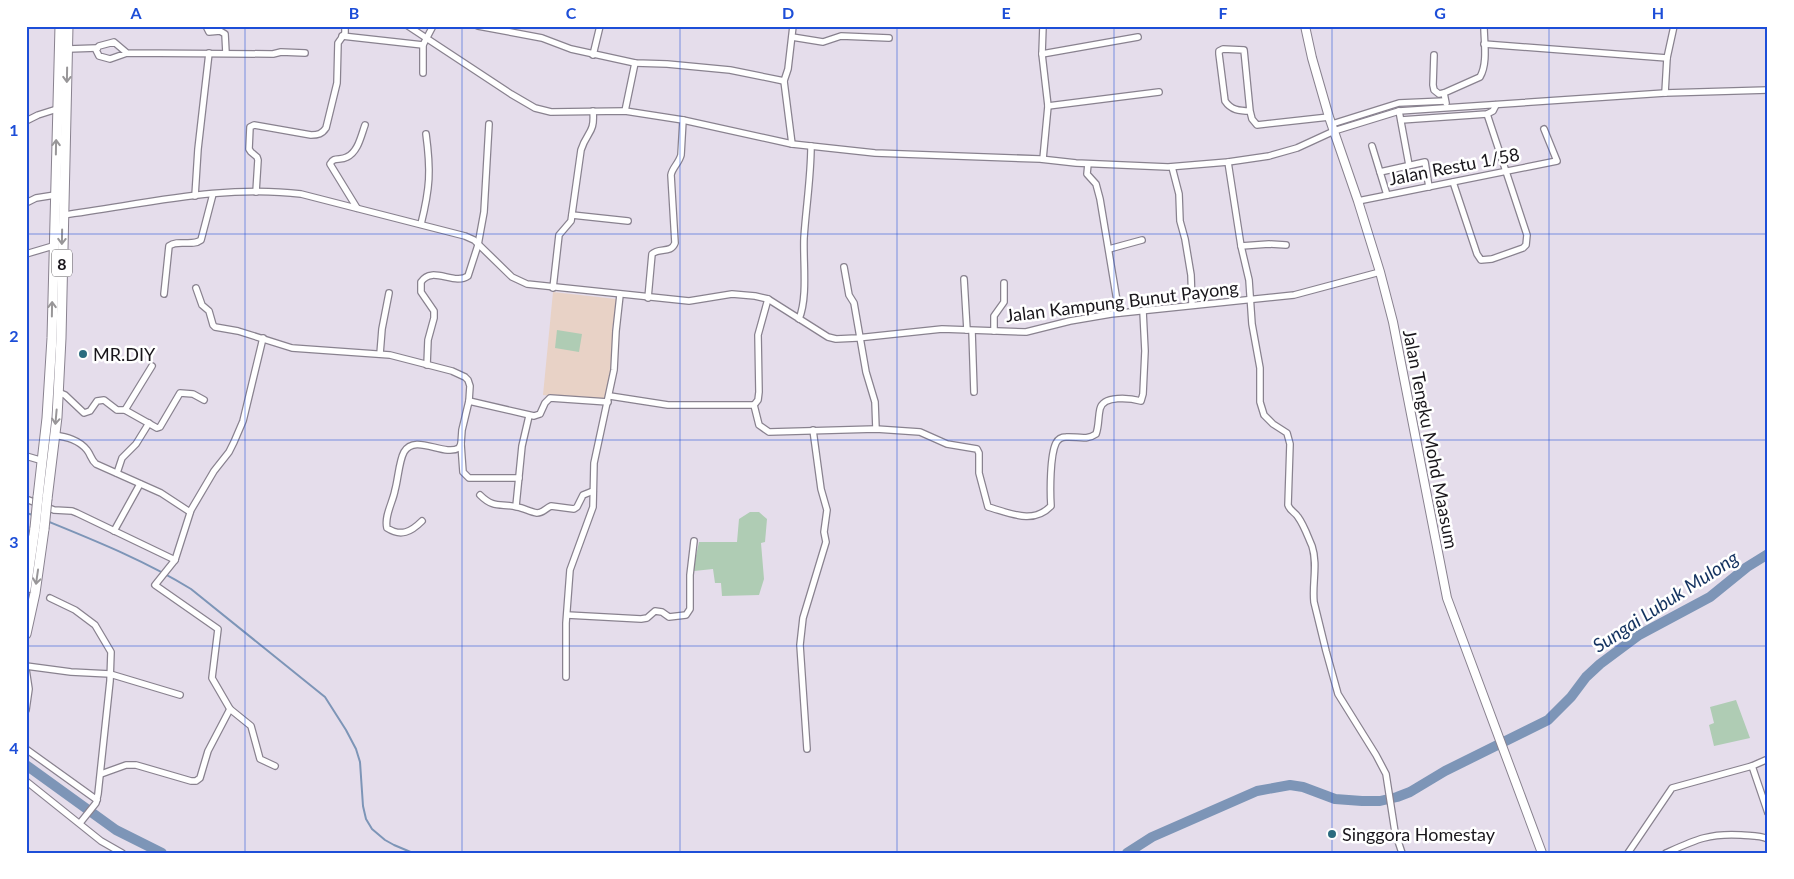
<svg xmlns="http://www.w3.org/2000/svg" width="1794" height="879" font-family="Lato,sans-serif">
  <rect width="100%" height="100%" fill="#e5ddeb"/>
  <polygon fill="#e8d2c6" points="553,292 616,299 617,301 612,329 612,362 606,397 601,400 577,396 558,397 543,395"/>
  <g fill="#afccb4">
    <polygon points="557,330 582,334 579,352 555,348"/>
    <polygon points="750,512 759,512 767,519 765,542 761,543 764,579 759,595 722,596 721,583 715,583 713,569 694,571 693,569 699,542 737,542 739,519"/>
    <polygon points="1736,700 1750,738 1714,746 1709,725 1714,723 1710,707"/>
  </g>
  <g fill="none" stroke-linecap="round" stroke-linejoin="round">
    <g stroke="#7d95b7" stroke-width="2">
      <polyline points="26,513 33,515"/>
      <path d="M47 521C96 541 146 561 191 589L325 697 346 730 356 749 360 762 363 806 366 819 372 829 385 840 394 845 413 853"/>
    </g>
    <g stroke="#7d95b7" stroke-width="10">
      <polyline points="26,765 116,830 162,853"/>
      <polyline points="1127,853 1152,837 1257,791 1290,785 1303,787 1335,799 1362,801 1380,801 1397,797 1410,792 1445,771 1548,720 1571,697 1586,677 1600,664 1639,635 1710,597 1747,567 1768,554"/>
    </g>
    <g stroke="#89828f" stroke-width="8">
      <g id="street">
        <polyline points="206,26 209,32 220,31 225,34 226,53"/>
        <polyline points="408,26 511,94 535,108 551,112 625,111 683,120 792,144 875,153 1040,159 1076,163 1168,167 1228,162 1269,156 1297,148 1334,131 1399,111 1665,93 1768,90"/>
        <polyline points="478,26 542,38 571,49 635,63 667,64 730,70 784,81"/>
        <polyline points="342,36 423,45"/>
        <polyline points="792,37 823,42 841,36 889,38"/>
        <polyline points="1484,44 1667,58"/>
        <polyline points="68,49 97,48"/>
        <polyline points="127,53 114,42 99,46 96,50 99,56 110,59 127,53 273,54 281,52 305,53"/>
        <polyline points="1042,54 1138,37"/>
        <polyline points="593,55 600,26"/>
        <polyline points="1434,55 1433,85 1434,90 1439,94 1444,93"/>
        <polyline points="423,73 423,45 433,26"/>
        <polyline points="1665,93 1667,58 1674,26"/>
        <path d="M1446 103 1444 93 1480 77C1488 63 1484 42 1484 26"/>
        <polyline points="1048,106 1159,92"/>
        <polyline points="625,111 635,63"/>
        <path d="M1250 111C1239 111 1231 110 1225 101L1219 54V51L1223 49 1244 50 1250 111 1252 119 1257 125 1329 117"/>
        <polyline points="1399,111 1409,165"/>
        <polyline points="1401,120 1487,114 1493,111 1496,105"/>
        <polyline points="26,121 38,115 57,109"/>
        <polyline points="1332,124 1399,103 1445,101"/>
        <polyline points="792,144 784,81 788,69 793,26"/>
        <polyline points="1372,146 1387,195"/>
        <polyline points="1043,159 1048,106 1042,54 1043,26"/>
        <path d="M1228 162 1241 246 1249 280 1252 324 1260 368V402L1264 415 1273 424 1287 433 1290 444 1288 505C1290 511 1295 512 1298 517 1304 525 1308 537 1312 546 1318 564 1312 584 1314 602L1326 651 1338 694 1376 755 1386 774 1395 832 1402 853"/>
        <polyline points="1088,164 1087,174 1096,184 1100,199 1119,313"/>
        <polyline points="1172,167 1179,194 1180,221 1185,239 1191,275 1192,305"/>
        <polyline points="1380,172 1425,162 1429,187"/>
        <polyline points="1453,182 1477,254 1481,260 1492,259 1523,248 1526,245 1527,235 1487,114"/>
        <path d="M256 192 258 160 257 157 251 152 249 149 250 127 254 125 311 135C318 135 322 134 326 128L337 83 338 43 345 33V26"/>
        <polyline points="195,196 198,149 209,53"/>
        <polyline points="1358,201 1557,161 1544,129"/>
        <polyline points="26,203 36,198 55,195"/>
        <path d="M357 208 330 164C334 156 340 161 347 157 358 152 361 136 365 125"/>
        <path d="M63 215C141 205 222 184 301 194L465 236 474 240 512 277 527 284 689 301 732 294 755 296 768 299 828 337 836 339 857 338 942 329 1026 332 1070 321 1111 314 1294 295 1380 272"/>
        <polyline points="572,215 628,221"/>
        <path d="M421 224C430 188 431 171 426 134"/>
        <polyline points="1241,246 1269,244 1286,245"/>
        <polyline points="1109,249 1142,240"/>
        <polyline points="26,254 53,246"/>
        <polyline points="844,267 849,295 854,303 866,372 875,402 876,429"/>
        <polyline points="964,279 967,330"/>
        <polyline points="196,288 202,305 209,311 213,325 215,327 238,331 292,348 390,355 452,371 465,377 468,380 470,386 469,401"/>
        <path d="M553 288 559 235 571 221 581 150C587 131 595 134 593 111"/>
        <path d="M164 294 169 246C178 239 192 247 201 240L213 194"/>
        <path d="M648 298 652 254C659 247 671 254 675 243L671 175C672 168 679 163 681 155L683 120"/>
        <path d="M799 319C808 297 803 262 804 238 806 207 811 177 811 146"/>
        <polyline points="972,331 974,392"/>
        <polyline points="994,331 994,316 1004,302 1004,283"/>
        <polyline points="263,338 243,421 234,442 229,452 214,471 191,510 175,560 155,585 218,629 212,678 230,709 251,726 260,759 275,766"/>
        <polyline points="380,354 382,329 389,293"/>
        <path d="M427 365 428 340 434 318V311L421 292V282C432 265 454 286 468 276L478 245 484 212 489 124"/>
        <polyline points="58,392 65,395 84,413 90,411 97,401 104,400 117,410 125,410 157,428 160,427 180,393 193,394 204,400"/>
        <path d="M610 396 668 405H754L759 425 769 432 876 429 920 432 947 444 977 449 979 453V473L988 507C1010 513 1033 525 1051 506 1050 491 1050 455 1056 443 1058 439 1062 437 1066 437 1077 436 1086 441 1096 434 1099 426 1098 418 1100 409 1103 395 1130 398 1141 401L1143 394 1145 351 1143 311"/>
        <polyline points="754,405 758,400 759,392 758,335 768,299"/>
        <polyline points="125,410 152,366"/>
        <path d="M54 435C67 437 79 440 87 450 91 455 91 460 96 464L161 493 190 512"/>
        <polyline points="461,444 463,472 469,478 519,478"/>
        <polyline points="26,456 43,461"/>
        <polyline points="117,473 122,458 136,444 149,423"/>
        <path d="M480 495C494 509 501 503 517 507 524 508 530 512 537 513 543 513 546 508 551 506L574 509 577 507 583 495 593 491"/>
        <polyline points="26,499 54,510 72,511 77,513 175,560"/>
        <polyline points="516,506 522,446 529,416"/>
        <path d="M422 521C411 532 401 537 387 528 384 516 393 502 395 490 398 480 399 461 404 452 415 433 444 457 459 448L461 444 462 430 469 401 534 416 540 414 545 403 550 398 608 402"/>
        <polyline points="114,531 140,484"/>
        <polyline points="26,537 33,541"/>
        <polyline points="50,598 75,610 95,625 111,652 110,681 98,794 96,803 80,823"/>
        <polyline points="567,615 641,619 647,618 655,611 662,612 669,617 686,615 690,609 690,575 694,541"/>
        <polyline points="26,666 71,672 110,674 180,695"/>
        <polyline points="26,669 29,689 26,710"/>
        <polyline points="566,677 566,623 570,570 593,507 594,463 614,370 616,331 620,295"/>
        <polyline points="26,749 97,800"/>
        <polyline points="807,749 800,645 803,618 826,542 824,532 827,510 821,489 813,430"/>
        <polyline points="1752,766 1768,813"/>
        <polyline points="101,774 126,765 136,765 191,781 196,781 200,778 208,751 230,709"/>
        <polyline points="26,781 101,841 122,853"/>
        <polyline points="1628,853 1672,788 1752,766 1768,759"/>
        <path d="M1666 853C1695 840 1709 833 1741 835 1750 836 1759 835 1768 839"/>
      </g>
    </g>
    <g stroke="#89828f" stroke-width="10">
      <polyline id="secondary" points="1305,26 1312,58 1329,117 1358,201 1380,272 1393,322 1447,598 1542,853"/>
    </g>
    <g stroke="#89828f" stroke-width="11">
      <g id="primary">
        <polyline points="38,497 47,418 52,338 60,26"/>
        <polyline points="47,499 57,417 61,338 68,26"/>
        <polyline points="26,589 35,528"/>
        <polyline points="26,634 35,593 44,529"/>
      </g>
    </g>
    <use href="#street" stroke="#fff" stroke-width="5.5"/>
    <use href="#secondary" stroke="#fff" stroke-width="8"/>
    <use href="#primary" stroke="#fff" stroke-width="9"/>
    <g stroke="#89828f" stroke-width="11" stroke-linecap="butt">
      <g id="primary-bridge">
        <polyline points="35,528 38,497"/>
        <polyline points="44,529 47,499"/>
      </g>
    </g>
    <use href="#primary-bridge" stroke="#fff" stroke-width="9"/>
  </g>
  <defs><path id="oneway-shaft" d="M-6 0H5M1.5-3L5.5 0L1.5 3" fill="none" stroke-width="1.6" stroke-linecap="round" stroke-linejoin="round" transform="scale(1.25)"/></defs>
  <g stroke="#989698">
    <use href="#oneway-shaft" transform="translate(67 75) rotate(91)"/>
    <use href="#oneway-shaft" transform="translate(56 147) rotate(-89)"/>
    <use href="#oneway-shaft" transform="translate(62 237) rotate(91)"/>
    <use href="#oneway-shaft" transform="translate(52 309) rotate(-89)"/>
    <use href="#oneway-shaft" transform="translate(56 417) rotate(95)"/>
    <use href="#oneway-shaft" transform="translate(37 577) rotate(98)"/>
  </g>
  <path fill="none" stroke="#1d4ed8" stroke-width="1" stroke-opacity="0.55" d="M245 26V853M462 26V853M680 26V853M897 26V853M1114 26V853M1332 26V853M1549 26V853M26 234H1768M26 440H1768M26 646H1768"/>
  <g fill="#2a6b7f" stroke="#fff" stroke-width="2">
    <circle cx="83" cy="354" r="5"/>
    <circle cx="1332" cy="834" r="5"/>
  </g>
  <g text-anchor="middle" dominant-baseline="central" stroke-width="5" stroke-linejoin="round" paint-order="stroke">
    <rect fill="#fff" stroke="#5e5c5f" stroke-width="1" x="52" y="249.5" width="20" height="27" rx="4"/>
    <g font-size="16" font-weight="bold" fill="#19161b">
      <text x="62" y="263">8</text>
    </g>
    <g font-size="18" fill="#19161b" stroke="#fff">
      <text transform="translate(1454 166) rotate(-11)">Jalan Restu 1/58</text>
      <text transform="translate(1122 301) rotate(-7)">Jalan Kampung Bunut Payong</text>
      <text transform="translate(1431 439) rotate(79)">Jalan Tengku Mohd Maasum</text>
    </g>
    <g font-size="18" fill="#19161b" stroke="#fff" text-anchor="start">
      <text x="93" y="354">MR.DIY</text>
      <text x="1342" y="834">Singgora Homestay</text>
    </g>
    <g font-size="19" font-style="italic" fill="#13325f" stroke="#fff">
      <text transform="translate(1665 601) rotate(-33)">Sungai Lubuk Mulong</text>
    </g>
  </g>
  <rect width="1794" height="879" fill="none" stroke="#ffffff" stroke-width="55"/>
  <rect x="28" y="28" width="1738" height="824" fill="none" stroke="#1d4ed8" stroke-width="2"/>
  <g font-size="16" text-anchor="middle" font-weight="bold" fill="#1d4ed8">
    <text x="136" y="19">A</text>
    <text x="354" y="19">B</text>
    <text x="571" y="19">C</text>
    <text x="788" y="19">D</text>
    <text x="1006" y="19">E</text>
    <text x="1223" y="19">F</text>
    <text x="1440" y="19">G</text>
    <text x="1658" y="19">H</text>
    <text x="14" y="136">1</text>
    <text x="14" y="342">2</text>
    <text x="14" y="548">3</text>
    <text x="14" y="754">4</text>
  </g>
</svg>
